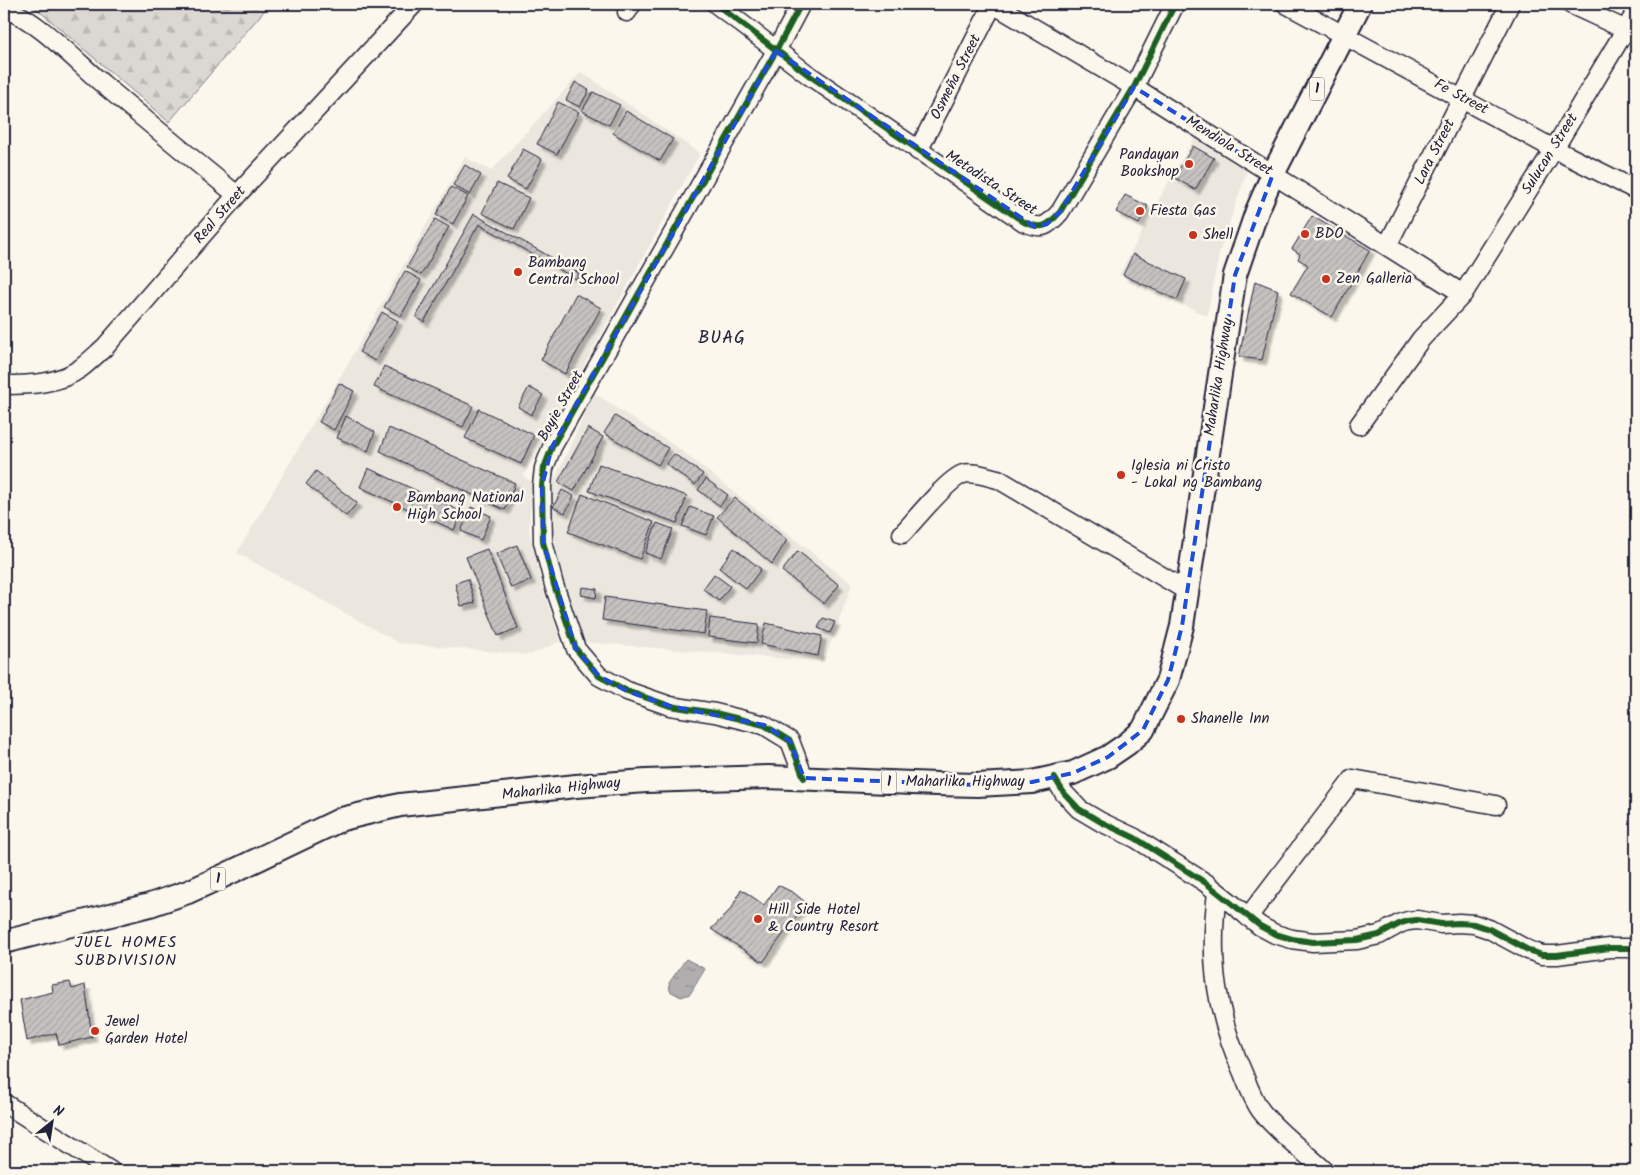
<svg xmlns="http://www.w3.org/2000/svg" width="1640" height="1175" font-family="Kalam,sans-serif">
  <defs>
    <pattern id="forest-firs" width="22" height="20" patternUnits="userSpaceOnUse" patternTransform="scale(1.25)"><rect width="22" height="20" fill="#dbd8d3"/><path d="M5 1l3.5 6h-7zM16 11l3.5 6h-7z" fill="#bcb9b6"/></pattern>
    <pattern id="water-ripples" width="26" height="14" patternUnits="userSpaceOnUse" patternTransform="scale(1.25)"><rect width="26" height="14" fill="#b1aeb0"/><path d="M2 4q2-2 4 0t4 0M15 11q2-2 4 0t4 0" fill="none" stroke="#908d90"/></pattern>
    <pattern id="building-hatch" width="6" height="6" patternUnits="userSpaceOnUse" patternTransform="scale(1.25)"><rect width="6" height="6" fill="#c6c2c0"/><path d="M-1 1l2-2M0 6l6-6M5 7l2-2" fill="none" stroke="#aaa6a6"/></pattern>
    <filter id="shadow"><feDropShadow dx="4.5" dy="4.5" stdDeviation="1" flood-color="#0004"/></filter>
  </defs>
  <rect width="100%" height="100%" fill="#fbf7ec"/>
  <filter id="ink" filterUnits="userSpaceOnUse"><feTurbulence type="fractalNoise" baseFrequency=".02" numOctaves="2"/><feDisplacementMap in="SourceGraphic" scale="10" xChannelSelector="R" yChannelSelector="G"/><feConvolveMatrix kernelMatrix="1 2 1 2 8 2 1 2 1" color-interpolation-filters="sRGB"/></filter>
  <g filter="url(#ink)">
    <g fill="#ebe7df">
      <polygon points="581,72 700,153 523,477 532,481 529,532 543,589 561,641 530,655 399,643 237,553 343,372 465,157 491,171"/>
      <polygon points="1195,137 1247,171 1219,254 1207,316 1119,275 1165,188"/>
      <polygon points="594,393 678,448 852,584 824,662 583,642 569,603 554,544 550,490"/>
    </g>
    <polygon fill="url(#forest-firs)" stroke="#7e7d87" points="31,4 270,4 169,122"/>
    <polygon fill="url(#water-ripples)" stroke="#787681" points="686,959 705,969 690,994 681,997 670,991 669,983"/>
    <g fill="url(#building-hatch)" stroke="#22223b" filter="url(#shadow)">
      <polygon points="575,82 589,90 580,107 566,100"/>
      <polygon points="593,92 620,105 609,125 582,111"/>
      <polygon points="558,102 579,112 557,154 537,144"/>
      <polygon points="626,111 673,139 660,161 613,133"/>
      <polygon points="1193,146 1214,158 1195,190 1174,177"/>
      <polygon points="523,149 542,159 526,189 507,179"/>
      <polygon points="465,165 481,175 470,195 453,185"/>
      <polygon points="497,183 529,198 514,229 482,213"/>
      <polygon points="451,187 468,196 453,224 436,215"/>
      <polygon points="1125,195 1148,206 1139,224 1116,212"/>
      <polygon points="474,214 579,273 576,279 479,224 424,322 416,317"/>
      <polygon points="1312,216 1370,250 1332,317 1291,293 1308,265 1298,259 1300,254 1292,249"/>
      <polygon points="435,219 449,227 421,275 407,267"/>
      <polygon points="1133,254 1186,279 1177,300 1123,275"/>
      <polygon points="405,271 421,280 401,316 384,307"/>
      <polygon points="1255,281 1278,290 1262,360 1239,357"/>
      <polygon points="576,294 601,308 565,374 541,360"/>
      <polygon points="382,312 398,321 375,361 359,352"/>
      <polygon points="384,366 473,406 463,427 374,387"/>
      <polygon points="339,383 354,391 334,430 319,422"/>
      <polygon points="529,387 543,395 531,415 518,407"/>
      <polygon points="479,409 534,435 521,464 465,438"/>
      <polygon points="346,416 375,432 368,451 337,438"/>
      <polygon points="615,416 668,448 658,465 604,433"/>
      <polygon points="389,428 515,483 505,510 380,451"/>
      <polygon points="588,428 603,437 574,491 558,482"/>
      <polygon points="674,454 703,474 695,485 666,464"/>
      <polygon points="599,464 687,496 677,523 589,491"/>
      <polygon points="368,468 462,512 454,530 360,487"/>
      <polygon points="316,471 357,503 346,516 306,484"/>
      <polygon points="706,479 728,495 720,506 698,490"/>
      <polygon points="562,490 574,496 565,513 553,507"/>
      <polygon points="582,494 654,522 640,559 568,532"/>
      <polygon points="735,498 787,540 772,564 717,517"/>
      <polygon points="471,507 491,516 481,540 461,531"/>
      <polygon points="690,507 714,516 706,535 682,526"/>
      <polygon points="657,523 673,529 661,559 645,553"/>
      <polygon points="517,545 531,580 511,588 496,554"/>
      <polygon points="734,548 761,569 746,589 719,568"/>
      <polygon points="487,549 518,628 498,636 466,557"/>
      <polygon points="798,551 839,585 824,604 782,571"/>
      <polygon points="714,574 730,586 719,601 703,589"/>
      <polygon points="468,579 475,603 461,606 455,583"/>
      <polygon points="582,587 597,589 596,598 581,595"/>
      <polygon points="605,597 707,611 704,634 602,620"/>
      <polygon points="710,618 759,624 757,643 708,637"/>
      <polygon points="823,618 835,622 830,633 818,628"/>
      <polygon points="766,623 822,636 818,656 761,644"/>
      <polygon points="778,885 794,893 806,903 763,962 711,929 732,908 741,889 764,905"/>
      <polygon points="70,982 72,989 85,985 92,1037 59,1045 56,1033 27,1041 20,1000 53,992 52,985"/>
    </g>
    <g fill="none" stroke-linecap="round" stroke-linejoin="round">
      <g stroke="#22223b" stroke-width="21">
        <g id="minor">
          <path d="M716 4 810 76 1024 222C1042 230 1047 227 1060 212L1134 87 1175 4"/>
          <polyline points="801,4 776,51 552,447 544,468 542,486 543,542 554,585 576,649 599,676 627,691 670,706 715,713 764,725 790,741 804,778"/>
          <polyline points="993,4 1134,87 1463,294"/>
          <polyline points="1286,4 1554,149 1636,190"/>
          <polyline points="1570,4 1635,34"/>
          <path d="M4 10C31 13 81 66 104 85 148 122 192 159 237 195"/>
          <polyline points="627,12 632,4"/>
          <polyline points="918,151 993,4"/>
          <polyline points="1387,246 1510,4"/>
          <path d="M4 385C30 385 59 384 81 368 89 362 97 354 105 347L237 195 414 4"/>
          <polyline points="1359,425 1421,339 1463,294 1554,149 1636,12"/>
          <path d="M902 534C915 520 947 480 963 474 973 471 988 477 998 479L1187 591"/>
          <polyline points="1054,777 1064,793 1079,809 1101,822 1135,838 1206,883 1260,926 1275,934 1292,939 1313,942 1357,940 1379,935 1401,923 1408,921 1417,920 1441,924 1459,923 1474,924 1489,929 1528,950 1542,955 1557,955 1609,948 1636,948"/>
          <path d="M1217 892C1209 959 1215 1011 1243 1073 1248 1086 1253 1100 1261 1111 1279 1134 1304 1151 1325 1171"/>
          <polyline points="1248,917 1353,779 1496,805"/>
          <polyline points="4,1103 111,1171"/>
        </g>
      </g>
      <g stroke="#22223b" stroke-width="26">
        <polyline id="major" points="4,942 150,905 188,892 221,877 342,819 400,805 576,786 646,781 768,777 937,784 977,785 1032,782 1073,773 1108,757 1127,744 1143,730 1168,680 1182,626 1235,275 1257,211 1273,174 1360,4"/>
      </g>
      <use href="#minor" stroke="#fbf7ec" stroke-width="18"/>
      <use href="#major" stroke="#fbf7ec" stroke-width="22"/>
      <g stroke="#fbf7ec" stroke-width="9">
        <g id="cycleway">
          <path d="M716 4 810 76 1024 222C1042 230 1047 227 1060 212L1134 87 1175 4"/>
          <polyline points="801,4 776,51 552,447 544,468 542,486 543,542 554,585 576,649 599,676 627,691 670,706 715,713 764,725 790,741 804,778"/>
          <polyline points="1054,777 1064,793 1079,809 1101,822 1135,838 1206,883 1260,926 1275,934 1292,939 1313,942 1357,940 1379,935 1401,923 1408,921 1417,920 1441,924 1459,923 1474,924 1489,929 1528,950 1542,955 1557,955 1609,948 1636,948"/>
        </g>
      </g>
      <use href="#cycleway" stroke="#1b5e20" stroke-width="6"/>
    </g>
  </g>
  <path fill="none" stroke="#1d4ed8" stroke-width="4" stroke-dasharray="10 6" stroke-linejoin="round" d="M776 51 1035 227 1047 224 1060 212 1134 87 1273 174 1235 275 1182 626 1168 680 1143 730 1108 757 1073 773 1032 782 977 785 804 778 790 741 764 725 670 706 627 691 599 676 576 649 543 542 542 486 552 447Z"/>
  <g fill="#c8321e" stroke="#fbf7ec" stroke-width="2">
    <circle cx="1189" cy="164" r="5"/>
    <circle cx="1140" cy="211" r="5"/>
    <circle cx="1305" cy="234" r="5"/>
    <circle cx="1193" cy="235" r="5"/>
    <circle cx="518" cy="272" r="5"/>
    <circle cx="1326" cy="279" r="5"/>
    <circle cx="1121" cy="475" r="5"/>
    <circle cx="397" cy="507" r="5"/>
    <circle cx="1181" cy="719" r="5"/>
    <circle cx="758" cy="919" r="5"/>
    <circle cx="95" cy="1031" r="5"/>
  </g>
  <g text-anchor="middle" dominant-baseline="central" stroke-width="5" stroke-linejoin="round" paint-order="stroke">
    <g fill="#fbf7ec" stroke="#636270" stroke-width="1">
      <rect x="1309.5" y="77.5" width="15" height="23" rx="4"/>
      <rect x="881.5" y="770.5" width="15" height="23" rx="4"/>
      <rect x="210.5" y="867.5" width="15" height="23" rx="4"/>
    </g>
    <g font-size="14" font-weight="bold" fill="#22223b">
      <text x="1317" y="89">1</text>
      <text x="889" y="782">1</text>
      <text x="218" y="879">1</text>
    </g>
    <g font-size="15" fill="#22223b" stroke="#fbf7ec">
      <text transform="translate(956 77) rotate(-63)">Osmeña Street</text>
      <text transform="translate(1461 97) rotate(28)">Fe Street</text>
      <text transform="translate(1229 146) rotate(32)">Mendiola Street</text>
      <text transform="translate(1435 152) rotate(-63)">Lara Street</text>
      <text transform="translate(1550 154) rotate(-58)">Sulucan Street</text>
      <text transform="translate(991 183) rotate(33)">Metodista Street</text>
      <text transform="translate(220 215) rotate(-49)">Real Street</text>
      <text transform="translate(1219 377) rotate(-81)">Maharlika Highway</text>
      <text transform="translate(561 406) rotate(-61)">Boyie Street</text>
      <text x="965" y="782">Maharlika Highway</text>
      <text transform="translate(561 789) rotate(-6)">Maharlika Highway</text>
    </g>
    <g font-size="15" fill="#22223b" stroke="#fbf7ec" text-anchor="start">
      <text x="1179" y="155" text-anchor="end">Pandayan<tspan x="1179" dy="17">Bookshop</tspan></text>
      <text x="1150" y="211">Fiesta Gas</text>
      <text x="1315" y="234">BDO</text>
      <text x="1203" y="235">Shell</text>
      <text x="528" y="263">Bambang<tspan x="528" dy="17">Central School</tspan></text>
      <text x="1336" y="279">Zen Galleria</text>
      <text x="1131" y="466">Iglesia ni Cristo<tspan x="1131" dy="17">- Lokal ng Bambang</tspan></text>
      <text x="407" y="498">Bambang National<tspan x="407" dy="17">High School</tspan></text>
      <text x="1191" y="719">Shanelle Inn</text>
      <text x="768" y="910">Hill Side Hotel<tspan x="768" dy="17">&amp; Country Resort</tspan></text>
      <text x="105" y="1022">Jewel<tspan x="105" dy="17">Garden Hotel</tspan></text>
    </g>
    <g font-size="16" letter-spacing="1" fill="#22223b" stroke="#fbf7ec">
      <text x="126" y="942">JUEL HOMES<tspan x="126" dy="18">SUBDIVISION</tspan></text>
    </g>
    <g font-size="18" letter-spacing="1" fill="#22223b" stroke="#fbf7ec">
      <text x="722" y="338">BUAG</text>
    </g>
  </g>
  <rect width="1640" height="1175" fill="none" stroke="#fbf7ec" stroke-width="20"/>
  <rect x="10" y="10" width="1620" height="1155" fill="none" stroke="#22223b" stroke-width="2" filter="url(#ink)"/>
  <g transform="translate(52 1122) rotate(30)" stroke="#fbf7ec" stroke-width="4" paint-order="stroke">
  <path d="M0-4L9 19L0 12L-9 19Z" fill="#22223b"/>
  <text y="-8" font-size="14" font-weight="bold" text-anchor="middle" fill="#22223b">N</text>
  </g>
</svg>
